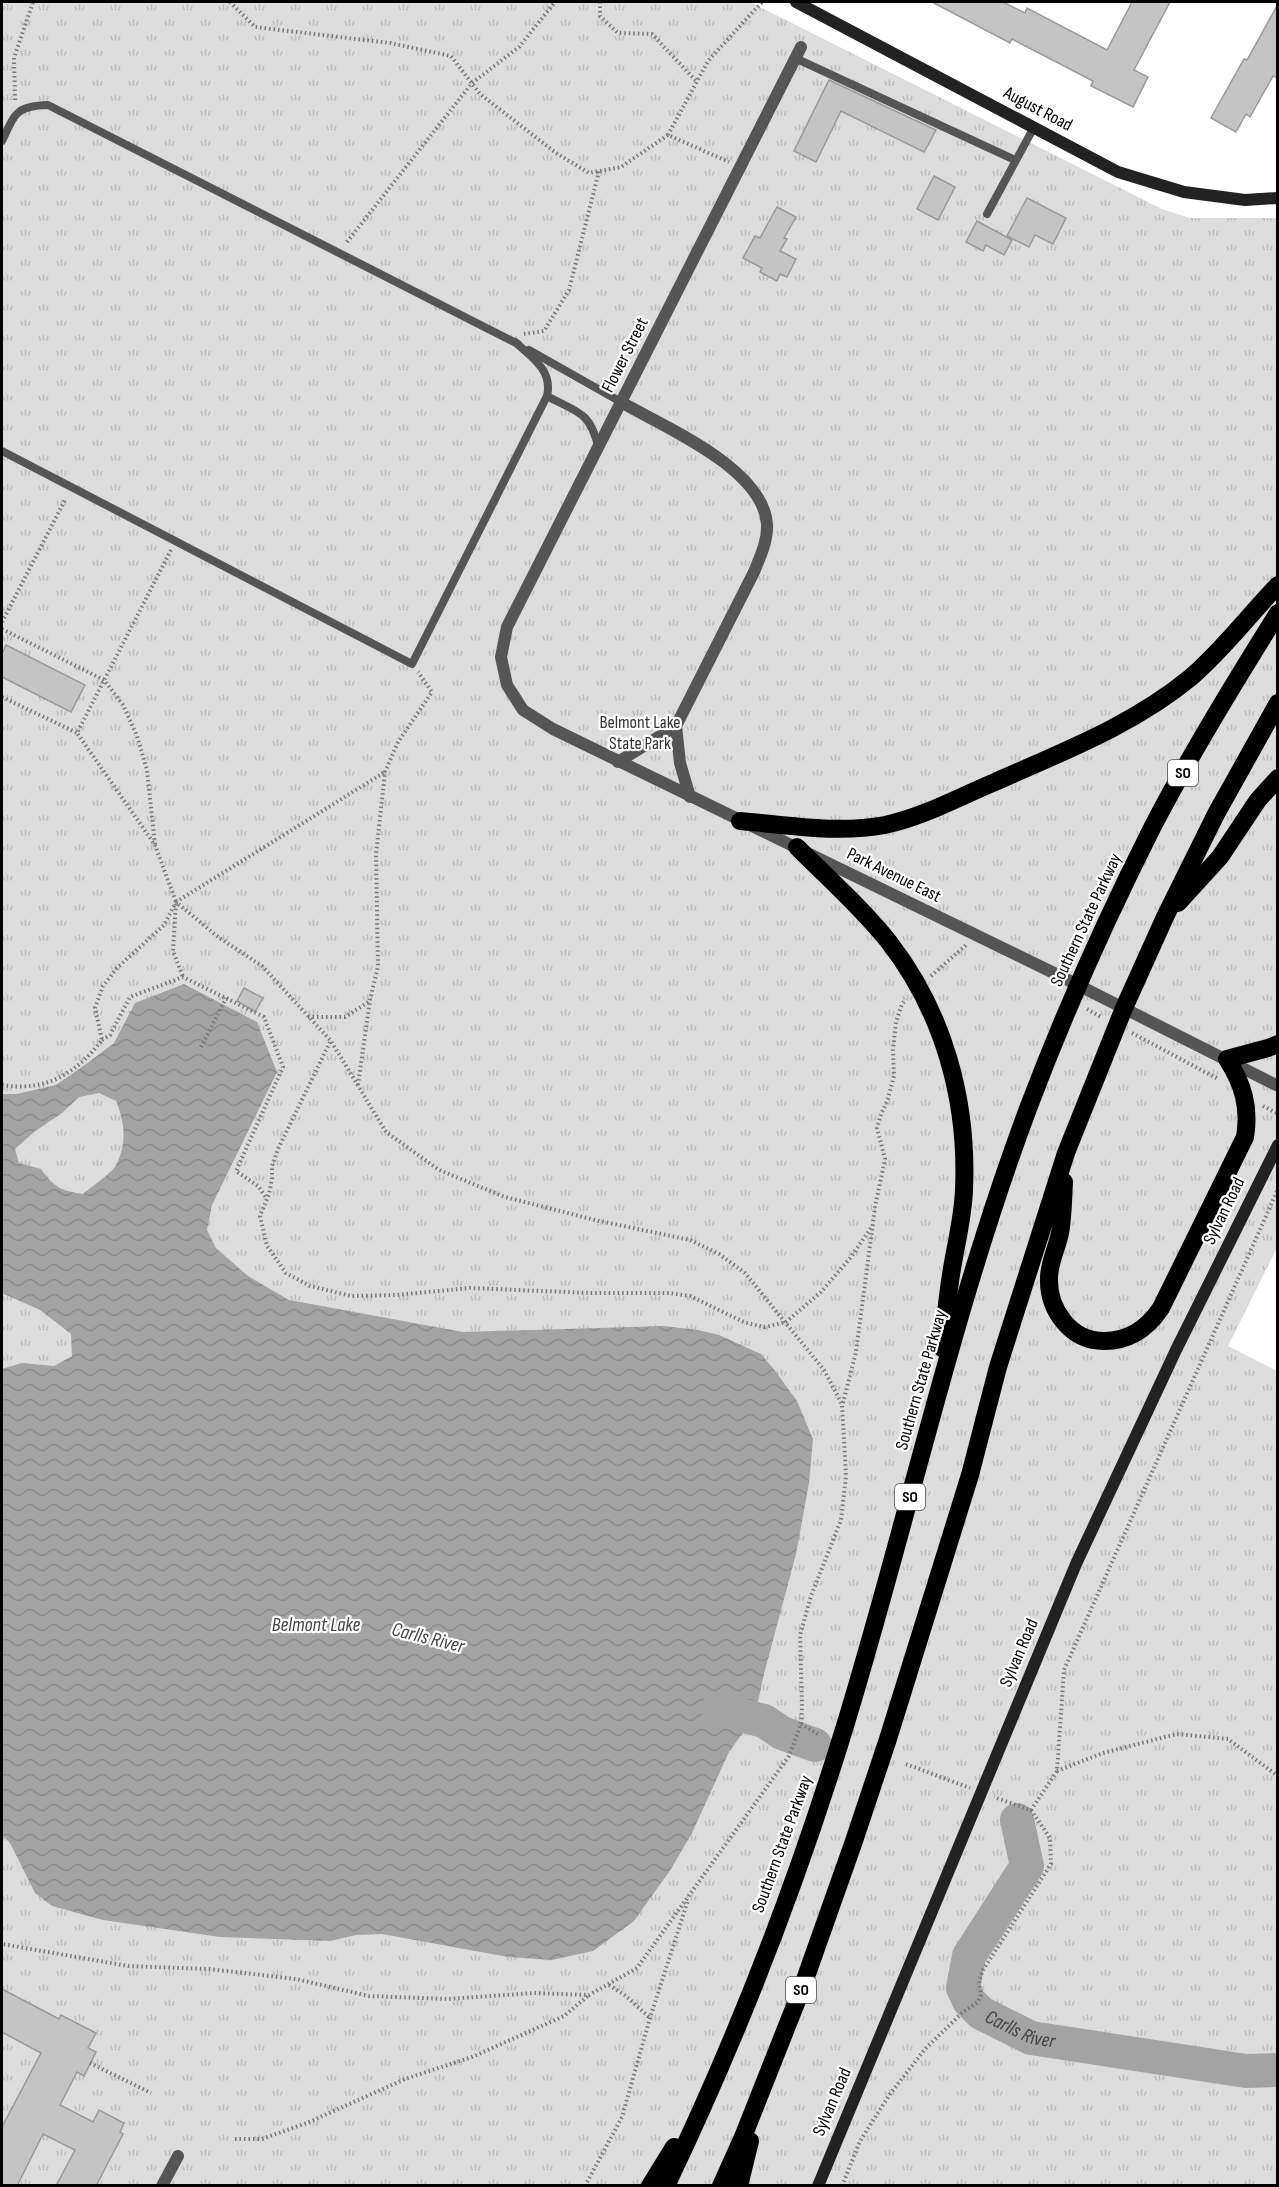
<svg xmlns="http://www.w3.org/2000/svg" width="1279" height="2187" font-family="'Sofia Sans Condensed',sans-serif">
  <defs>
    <pattern id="park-tufts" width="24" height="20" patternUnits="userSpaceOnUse" patternTransform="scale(1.5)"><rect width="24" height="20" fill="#dcdcdc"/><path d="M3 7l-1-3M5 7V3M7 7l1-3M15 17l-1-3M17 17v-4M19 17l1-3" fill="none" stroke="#bbb"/></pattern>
    <pattern id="water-waves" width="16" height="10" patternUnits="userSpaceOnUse" patternTransform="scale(1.5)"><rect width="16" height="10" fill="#a3a3a3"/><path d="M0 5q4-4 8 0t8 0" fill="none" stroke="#8b8b8b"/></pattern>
  </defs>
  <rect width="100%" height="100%" fill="#fff"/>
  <polygon fill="url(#park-tufts)" points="2,2 750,2 1162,209 1190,218 1277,218 1278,1246 1228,1346 1277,1371 1277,2185 2,2186"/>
  <path fill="url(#water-waves)" fill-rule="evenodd" d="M184 984 257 1022 277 1072 212 1205 207 1230 216 1248 248 1276 289 1300 463 1332 664 1326 698 1330 719 1335 761 1354 776 1372 797 1401 813 1439 809 1483 796 1554 764 1674 757 1706 767 1715 762 1728 747 1727 729 1752 692 1833 671 1869 634 1921 593 1951 552 1960 508 1957 382 1934 356 1935 330 1941 220 1937 103 1920 52 1906 35 1893 10 1843 2 1835V1369L22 1363 54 1366 72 1356 71 1334 40 1310 2 1293V1094H17L56 1085 89 1062 114 1043 135 1003ZM99 1093 116 1101C125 1122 127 1144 116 1165 111 1174 91 1187 83 1194 61 1191 54 1187 41 1169L19 1163 15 1149 34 1132 62 1113 79 1097Z"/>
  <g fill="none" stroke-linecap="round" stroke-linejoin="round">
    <g stroke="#a3a3a3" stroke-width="34">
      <polyline points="718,1709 764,1721 782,1733 815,1745"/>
      <path id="s1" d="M1017 1820 1027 1866 969 1956 963 1988 969 2001 981 2013 1031 2038 1246 2071 1278 2070"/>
    </g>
  </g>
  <g fill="#c4c4c4" stroke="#999" stroke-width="1.5">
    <polygon points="932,2 1003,2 1025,13 1027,8 1107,50 1132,2 1170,2 1134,70 1148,77 1133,107 1091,86 1093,81 1012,39 1010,43"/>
    <polygon points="1278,4 1278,78 1273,76 1250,117 1246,114 1236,132 1211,118 1244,59 1247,60"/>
    <polygon points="829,80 936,130 924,152 841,111 816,162 794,151"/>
    <polygon points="934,176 955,187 938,220 917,209"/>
    <polygon points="1027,198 1066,218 1053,244 1035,235 1029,247 1007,236"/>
    <polygon points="777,207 796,217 784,238 787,239 780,251 796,259 787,277 780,274 777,281 760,272 762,268 743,258 755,236 760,238"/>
    <polygon points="977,221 1012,240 1004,255 986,245 983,251 966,242"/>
    <polygon points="6,645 85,685 71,712 2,677 2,654"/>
    <polygon points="244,988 263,998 255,1012 237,1001"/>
    <polygon points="2,1989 59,2019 61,2015 96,2033 88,2048 96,2052 84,2076 77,2072 60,2105 93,2122 99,2110 124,2123 120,2132 123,2134 96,2186 56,2186 75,2150 43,2134 17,2186 2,2186 2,2127 41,2053 2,2032"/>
  </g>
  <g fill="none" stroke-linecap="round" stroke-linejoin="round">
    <g stroke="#777" stroke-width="4" stroke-dasharray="1.5 3" stroke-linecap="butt">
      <polyline points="230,2 255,27 390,43 451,56 480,94 556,153 589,173 621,167 668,135 729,162"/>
      <polyline points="600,2 600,16 618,33 652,34 697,82"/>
      <polyline points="15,100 14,58 33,2"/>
      <polyline points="668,135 708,61 762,2"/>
      <polyline points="347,242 472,83 519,47 555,2"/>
      <polyline points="524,334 544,331 569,290 599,171"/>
      <polyline points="171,550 77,733 155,845 176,902 173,951 183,977"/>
      <polyline points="2,622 66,498"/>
      <polyline points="2,629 104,680 123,705 137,736 147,770 155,845"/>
      <polyline points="2,697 77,733"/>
      <polyline points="176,902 385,772"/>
      <polyline points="931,976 966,945"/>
      <polyline points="1087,1009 1101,1017"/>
      <polyline points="308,1017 345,1017 370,1001"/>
      <polyline points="1132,1033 1218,1079"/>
      <polyline points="102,1040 110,1035 130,997 183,977 264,1017 283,1067 236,1171 258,1186 267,1199"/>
      <polyline points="330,1042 278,1149 272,1166 272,1179 269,1194 260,1216 267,1246 286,1273 310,1286 351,1296 396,1295 470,1288 591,1293 669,1293 690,1296 746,1323 765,1327 786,1322 821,1292 851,1257 873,1225"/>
      <polyline points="201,1047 226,998"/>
      <path d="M2 1085C45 1092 76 1074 102 1040L95 1008 103 986 117 968 164 925 176 902 218 937 262 966 331 1041 386 1132 439 1170 505 1197 595 1220 690 1240 719 1254 745 1273 824 1370 842 1404 846 1476 841 1520 811 1596 800 1635 802 1707 801 1724 789 1756 637 1968 589 1995 534 1993 448 1999 369 1996 296 1979 209 1969 128 1966 2 1944"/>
      <polyline points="358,1085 370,1000 378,966 376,854 385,772 398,742 432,692 418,672"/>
      <polyline points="1263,1106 1278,1114"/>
      <polyline points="843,1403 856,1352 875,1207 885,1159 877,1128 881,1114 887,1102 894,1076 893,1050 896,1022 902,1004 906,999"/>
      <polyline points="801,1724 818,1734"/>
      <polyline points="906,1764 970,1788"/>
      <polyline points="1057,1771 1103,1753 1177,1734 1228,1739 1278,1776"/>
      <polyline points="1031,1810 1057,1771 1064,1670 1278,1189"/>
      <polyline points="609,1985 626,1996 650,2018"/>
      <polyline points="90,2063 151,2093"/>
      <polyline points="235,2139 262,2139 307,2123 405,2079 472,2057 564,2016 589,1995"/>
      <polyline points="585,2186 622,2117 650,2018 688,1900"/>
      <polyline points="842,2186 860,2141 890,2094 925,2049 963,2012 978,2002 981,1995 979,1981 983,1970 1051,1864 1050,1838 1031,1810 994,1797"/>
    </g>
    <g stroke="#555" stroke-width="8">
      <polyline points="795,58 1015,160"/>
      <path d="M2 141C15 114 15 106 48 105L518 344"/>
      <polyline points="987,214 1034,127"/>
      <polyline points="529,350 621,402"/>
      <path d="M547 396C576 412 590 411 598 446"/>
      <path d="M2 451 412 664 547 396C553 371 533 358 515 342"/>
    </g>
    <g stroke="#555" stroke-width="12">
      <polyline points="801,47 507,627 501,657 507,685 523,710 553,729 1058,975 1278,1086"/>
      <polyline points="676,726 680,763 690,797"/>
      <path d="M618 762 676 726 754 572C760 557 768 541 767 524 763 468 664 427 621 402"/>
      <polyline points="162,2186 178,2156"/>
    </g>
    <g stroke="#222" stroke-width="12">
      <polyline points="796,2 1118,172 1184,192 1245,200 1278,198"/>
      <polyline points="818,2186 1076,1564 1176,1350 1278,1145"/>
    </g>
    <g stroke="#000" stroke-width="18">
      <path d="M740 821C788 825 837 834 885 825 923 817 959 797 995 782 1062 752 1133 725 1190 678 1223 650 1248 616 1278 585"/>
      <path d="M797 847C828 878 862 908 889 942 944 1013 968 1101 964 1190 963 1219 955 1247 951 1275 947 1299 945 1324 942 1348"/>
      <polyline points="1178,903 1220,857 1258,800 1278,778"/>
      <path d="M1064 1182C1063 1199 1063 1217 1060 1233 1057 1248 1049 1263 1049 1278 1048 1309 1070 1341 1104 1341 1129 1341 1147 1329 1161 1308L1245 1137C1250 1107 1243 1084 1227 1059L1268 1048 1278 1044"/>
      <polyline points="650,2186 674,2147"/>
      <path d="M666 2186C737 2038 797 1883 845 1726 908 1520 953 1308 1029 1106 1065 1011 1107 917 1153 826 1191 753 1234 683 1278 613"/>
      <polyline points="721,2186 743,2137 802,1988 854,1841 888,1739 970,1475 998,1367 1066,1153 1124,1008 1165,917 1216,814 1278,703"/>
      <polyline points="739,2186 750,2141"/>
    </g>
  </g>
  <g text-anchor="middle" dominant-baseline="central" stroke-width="4.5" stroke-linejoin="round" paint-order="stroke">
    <g fill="#fff" stroke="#4c4c4c" stroke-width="1.5">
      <rect x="1168" y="760" width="30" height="26" rx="4.5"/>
      <rect x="895" y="1484" width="30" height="26" rx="4.5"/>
      <rect x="786" y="1977" width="30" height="26" rx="4.5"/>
    </g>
    <g font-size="16" font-weight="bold" fill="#000">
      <text x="1183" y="773">SO</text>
      <text x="910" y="1497">SO</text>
      <text x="801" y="1990">SO</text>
    </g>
    <g font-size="18" fill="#000" stroke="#fff">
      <text transform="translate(1038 109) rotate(28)">August Road</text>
      <text transform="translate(625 355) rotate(-63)">Flower Street</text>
      <text transform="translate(894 875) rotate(26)">Park Avenue East</text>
      <text transform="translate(1086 920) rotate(-65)">Southern State Parkway</text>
      <text transform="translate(1224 1211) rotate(-64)">Sylvan Road</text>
      <text transform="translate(921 1380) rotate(-74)">Southern State Parkway</text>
      <text transform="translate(1019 1653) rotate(-67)">Sylvan Road</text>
      <text transform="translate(782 1844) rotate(-70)">Southern State Parkway</text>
      <text transform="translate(832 2102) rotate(-67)">Sylvan Road</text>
    </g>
    <g font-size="18" fill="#333" stroke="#fff">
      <text x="640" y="722">Belmont Lake<tspan x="640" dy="21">State Park</tspan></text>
    </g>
    <g font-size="20" font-style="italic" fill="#444" stroke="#fff">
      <text x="316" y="1625">Belmont Lake</text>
      <text transform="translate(428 1638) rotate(14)">Carlls River</text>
      <text stroke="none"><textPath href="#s1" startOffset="261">Carlls River</textPath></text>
    </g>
  </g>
  <rect width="1279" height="2187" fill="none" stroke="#000000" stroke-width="6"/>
</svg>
